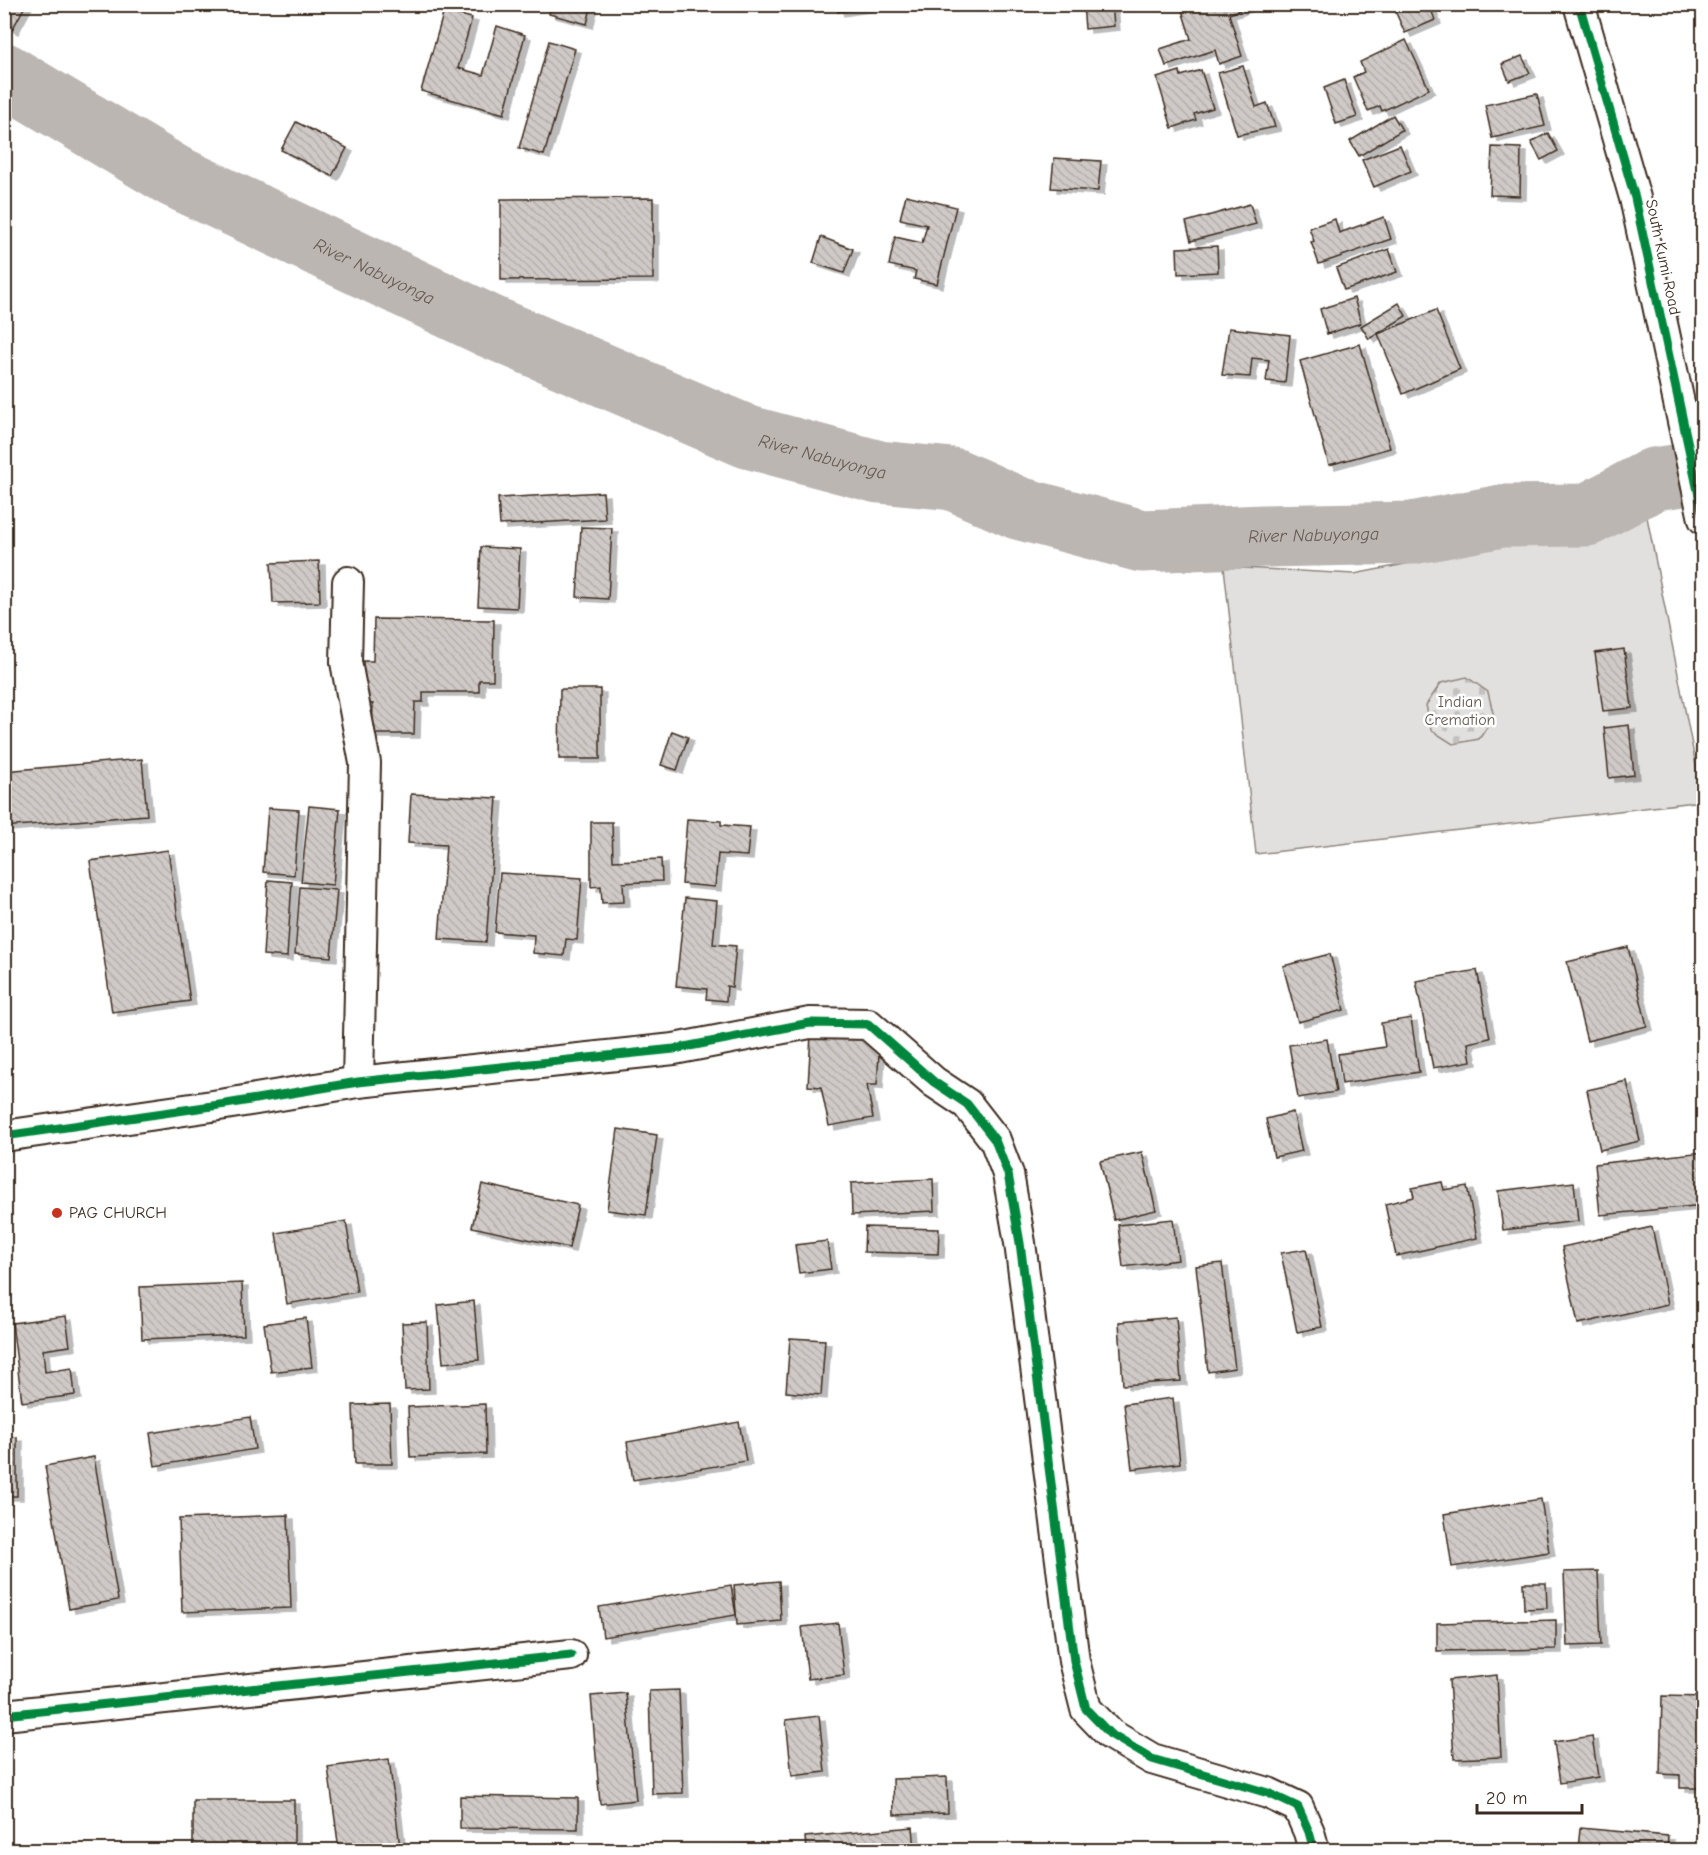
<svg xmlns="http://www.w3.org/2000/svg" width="1708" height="1855" font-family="'Comic Neue',sans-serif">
  <defs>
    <pattern id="cemetery-stones" width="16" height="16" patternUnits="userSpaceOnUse" patternTransform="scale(1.5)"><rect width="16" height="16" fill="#e2e0de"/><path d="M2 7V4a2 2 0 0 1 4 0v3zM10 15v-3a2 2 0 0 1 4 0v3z" fill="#c3c0be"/></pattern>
    <pattern id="building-back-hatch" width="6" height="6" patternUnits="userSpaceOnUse" patternTransform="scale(1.5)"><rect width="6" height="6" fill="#cfcac7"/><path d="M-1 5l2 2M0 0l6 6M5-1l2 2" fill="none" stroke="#b3aeaa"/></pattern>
    <filter id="shadow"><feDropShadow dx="6" dy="4" stdDeviation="0" flood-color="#0004"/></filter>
  </defs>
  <rect width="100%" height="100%" fill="#fff"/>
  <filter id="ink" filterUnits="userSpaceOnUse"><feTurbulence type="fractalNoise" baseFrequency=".0167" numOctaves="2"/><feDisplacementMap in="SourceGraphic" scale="12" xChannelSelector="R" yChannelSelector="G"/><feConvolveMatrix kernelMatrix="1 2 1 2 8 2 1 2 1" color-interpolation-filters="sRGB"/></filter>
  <g filter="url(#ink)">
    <polygon fill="#e2e0de" stroke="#8e857e" stroke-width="1.5" points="1647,517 1703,801 1256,854 1224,567 1354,574"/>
    <polygon fill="url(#cemetery-stones)" stroke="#8e857e" stroke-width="1.5" points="1467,677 1488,692 1494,717 1479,739 1453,744 1431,730 1426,705 1441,683"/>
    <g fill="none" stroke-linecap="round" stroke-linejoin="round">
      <path stroke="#bcb6b3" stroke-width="63" id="s1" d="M4 74 174 176 489 326 748 437 879 472 953 479 1018 508 1142 541 1264 536 1412 533 1502 516 1587 515 1654 479 1704 472"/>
    </g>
    <g fill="url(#building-back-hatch)" stroke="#3b2a1e" stroke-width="1.5" filter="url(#shadow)">
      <polygon points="4,4 26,4 12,30 4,26"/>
      <polygon points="551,4 592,4 587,24 549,14"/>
      <polygon points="837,4 875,4 875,6 838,12"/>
      <polygon points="1083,4 1112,4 1114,26 1085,29"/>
      <polygon points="1180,4 1247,4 1248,7 1229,14 1242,56 1219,64 1215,50 1166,66 1160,49 1191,39"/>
      <polygon points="1392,4 1429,4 1435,20 1405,33"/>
      <polygon points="444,11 472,18 458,68 483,75 497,26 525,35 504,114 421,91"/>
      <polygon points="1406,40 1429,89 1382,111 1380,106 1368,111 1353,77 1364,72 1360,62"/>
      <polygon points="549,41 575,49 544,155 519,148"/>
      <polygon points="1522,56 1530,73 1509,81 1502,64"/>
      <polygon points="1243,66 1256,107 1267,103 1275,127 1237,135 1218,73"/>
      <polygon points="1201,70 1213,108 1194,114 1196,120 1172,128 1157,78 1180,71 1181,76"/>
      <polygon points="1344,80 1357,117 1336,124 1324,88"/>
      <polygon points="1537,94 1545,126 1492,138 1485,105"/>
      <polygon points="1393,115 1402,130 1359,156 1350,141"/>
      <polygon points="296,122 347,148 332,176 281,150"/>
      <polygon points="1548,133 1558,151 1541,160 1531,142"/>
      <polygon points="1400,145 1411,171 1374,187 1362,160"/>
      <polygon points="1492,147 1521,148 1520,196 1490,195"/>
      <polygon points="1054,158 1101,161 1098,191 1051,188"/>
      <polygon points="906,195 956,207 937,284 914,279 916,271 889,265 895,237 922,243 927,225 900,219"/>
      <polygon points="653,198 653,279 501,280 501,199"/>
      <polygon points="1250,204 1256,224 1191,241 1186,222"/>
      <polygon points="1384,217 1391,239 1319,264 1311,242 1314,241 1309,228 1335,219 1339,233"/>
      <polygon points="821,237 853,249 844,273 813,263"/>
      <polygon points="1217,246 1218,272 1178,274 1177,248"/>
      <polygon points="1389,249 1397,272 1344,290 1336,268"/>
      <polygon points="1354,298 1361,323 1327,334 1320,309"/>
      <polygon points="1399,303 1406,316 1369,339 1361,326"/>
      <polygon points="1436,310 1460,369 1403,394 1378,334"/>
      <polygon points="1229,328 1290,335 1285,383 1266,381 1269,360 1252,358 1250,377 1222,375"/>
      <polygon points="1360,344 1390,448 1329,465 1300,361"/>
      <polygon points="603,492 605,519 500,525 498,498"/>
      <polygon points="581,527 612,528 608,599 577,597"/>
      <polygon points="481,547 520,549 517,608 478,606"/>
      <polygon points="319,561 320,602 273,603 271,563"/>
      <polygon points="374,619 494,620 493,680 479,680 479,692 423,692 423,702 415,702 414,734 372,734 373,704 362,703 363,661 373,661"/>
      <polygon points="1624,649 1632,708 1603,711 1595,653"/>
      <polygon points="560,689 600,689 600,759 559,759"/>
      <polygon points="1629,725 1634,775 1609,778 1604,728"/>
      <polygon points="672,731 688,737 677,770 661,765"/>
      <polygon points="142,759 147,815 4,827 4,771"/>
      <polygon points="411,794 497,798 486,942 439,939 446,845 408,843"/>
      <polygon points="309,806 340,809 333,885 301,882"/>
      <polygon points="268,808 299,810 294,875 263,872"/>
      <polygon points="687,819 721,821 721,825 750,827 747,856 718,854 715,887 682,884"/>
      <polygon points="591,822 612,822 613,861 661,859 662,881 623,883 624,902 602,903 601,886 591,887"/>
      <polygon points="168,850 190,1001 112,1012 90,861"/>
      <polygon points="500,873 582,878 577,940 566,939 564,956 533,953 534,935 495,932"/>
      <polygon points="268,880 292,882 287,957 263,955"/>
      <polygon points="300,887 337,890 331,957 295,954"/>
      <polygon points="685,898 717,901 713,944 736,946 732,987 727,986 726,1001 706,999 707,989 676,986"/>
      <polygon points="1628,947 1647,1026 1587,1041 1567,962"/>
      <polygon points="1330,954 1344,1010 1298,1022 1283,966"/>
      <polygon points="1477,970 1490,1038 1468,1043 1471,1061 1433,1068 1416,981"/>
      <polygon points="1411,1018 1419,1072 1342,1084 1338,1054 1385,1047 1381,1023"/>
      <polygon points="811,1035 880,1039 877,1085 867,1085 873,1118 829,1126 821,1087 808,1086"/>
      <polygon points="1327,1039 1336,1092 1298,1098 1289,1045"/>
      <polygon points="1627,1081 1640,1141 1600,1150 1587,1090"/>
      <polygon points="1293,1112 1302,1151 1274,1157 1266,1119"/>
      <polygon points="618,1129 657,1135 646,1215 607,1210"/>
      <polygon points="1142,1152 1156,1210 1114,1220 1100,1161"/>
      <polygon points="1704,1152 1704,1205 1600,1215 1595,1164"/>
      <polygon points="933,1179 934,1211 852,1215 851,1183"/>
      <polygon points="1442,1182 1444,1190 1467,1186 1477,1238 1396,1256 1385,1204 1414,1197 1412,1188"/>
      <polygon points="1574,1182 1578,1221 1503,1230 1498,1191"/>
      <polygon points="482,1184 578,1205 569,1248 472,1227"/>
      <polygon points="1173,1219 1178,1260 1123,1267 1118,1225"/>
      <polygon points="346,1221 357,1292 287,1304 276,1233"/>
      <polygon points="865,1227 939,1229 938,1254 864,1252"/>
      <polygon points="1652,1227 1668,1304 1578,1324 1562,1247"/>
      <polygon points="827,1241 831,1269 799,1273 795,1245"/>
      <polygon points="1306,1249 1322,1327 1297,1332 1281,1253"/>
      <polygon points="1222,1263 1235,1368 1208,1372 1196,1266"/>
      <polygon points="242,1283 244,1335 142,1339 140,1287"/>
      <polygon points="474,1301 479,1360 443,1363 438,1305"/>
      <polygon points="66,1316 70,1346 43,1350 45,1372 72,1368 75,1395 22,1402 12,1323"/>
      <polygon points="1176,1317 1181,1381 1123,1385 1119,1322"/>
      <polygon points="306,1318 312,1367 271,1372 264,1324"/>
      <polygon points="427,1322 429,1389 405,1390 402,1323"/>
      <polygon points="790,1338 825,1340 821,1395 786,1392"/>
      <polygon points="1173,1398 1180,1463 1132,1469 1124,1404"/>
      <polygon points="390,1404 392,1464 355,1464 353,1405"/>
      <polygon points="485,1404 486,1454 410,1457 408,1407"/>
      <polygon points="250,1417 255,1449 155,1466 150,1433"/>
      <polygon points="739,1422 746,1461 633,1480 627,1442"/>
      <polygon points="17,1437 17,1496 4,1496 4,1438"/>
      <polygon points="94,1457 118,1600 69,1609 45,1466"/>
      <polygon points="1541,1499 1549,1552 1452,1567 1444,1514"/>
      <polygon points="288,1515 291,1608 182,1612 179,1519"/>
      <polygon points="1598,1571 1601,1645 1567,1646 1564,1572"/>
      <polygon points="779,1581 781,1621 737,1625 734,1585"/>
      <polygon points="1523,1583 1546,1583 1547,1608 1524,1609"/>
      <polygon points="731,1585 736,1615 603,1637 599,1607"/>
      <polygon points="1556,1620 1556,1649 1437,1651 1437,1623"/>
      <polygon points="838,1623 844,1675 808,1679 802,1627"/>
      <polygon points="1497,1675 1501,1757 1454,1759 1449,1680"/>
      <polygon points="679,1690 683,1793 652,1794 649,1691"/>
      <polygon points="626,1693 636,1800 600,1804 591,1696"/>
      <polygon points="1662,1696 1704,1697 1704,1788 1680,1788 1680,1775 1660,1774"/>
      <polygon points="819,1716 825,1772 792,1776 786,1720"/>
      <polygon points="1592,1736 1598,1777 1560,1783 1554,1742"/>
      <polygon points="389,1759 400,1847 372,1850 339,1850 328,1767"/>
      <polygon points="947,1777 948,1813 894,1815 893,1779"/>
      <polygon points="460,1796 578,1798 578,1829 460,1828"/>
      <rect x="193" y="1800" width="101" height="50"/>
      <polygon points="913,1827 915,1850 806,1850 805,1837"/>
      <polygon points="1580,1828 1668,1836 1667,1850 1578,1850"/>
      <polygon points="753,1844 754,1850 620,1850 620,1849"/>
    </g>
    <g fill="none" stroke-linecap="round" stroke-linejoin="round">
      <g stroke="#3b2a1e" stroke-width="34">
        <g id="street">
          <polyline points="1579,4 1635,198 1704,519"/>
          <polyline points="348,582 346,662 365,763 358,1082"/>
          <polyline points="4,1136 226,1104 358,1082 674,1049 810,1023 868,1024 934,1082 967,1104 995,1140 1008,1174 1020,1243 1074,1661 1086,1709 1110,1734 1152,1759 1268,1793 1298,1807 1309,1832 1314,1850"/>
          <polyline points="4,1715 571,1655"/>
        </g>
      </g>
      <use href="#street" stroke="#fff" stroke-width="30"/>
      <g stroke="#fff" stroke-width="13">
        <g id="cycleway">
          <polyline points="1579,4 1635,198 1704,519"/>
          <polyline points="4,1136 226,1104 358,1082 674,1049 810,1023 868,1024 934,1082 967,1104 995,1140 1008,1174 1020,1243 1074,1661 1086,1709 1110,1734 1152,1759 1268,1793 1298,1807 1309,1832 1314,1850"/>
          <polyline points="4,1715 571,1655"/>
        </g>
      </g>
      <use href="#cycleway" stroke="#00873e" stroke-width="9"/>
    </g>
  </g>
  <circle fill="#c8321e" stroke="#fff" stroke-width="2" cx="57" cy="1213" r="6"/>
  <g text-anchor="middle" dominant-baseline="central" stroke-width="5" stroke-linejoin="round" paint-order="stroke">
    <g font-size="16" fill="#3b2a1e" stroke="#fff">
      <text transform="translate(1663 257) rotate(78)">South Kumi Road</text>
    </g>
    <g font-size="16" fill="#65584e" stroke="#fff">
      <text x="1460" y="702">Indian<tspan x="1460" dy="18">Cremation</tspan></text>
    </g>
    <g font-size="16" fill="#3b2a1e" stroke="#fff" text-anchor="start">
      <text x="69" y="1213">PAG CHURCH</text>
    </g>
    <g font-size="18" font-style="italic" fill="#685b52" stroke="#fff">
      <text stroke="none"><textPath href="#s1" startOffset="420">River Nabuyonga</textPath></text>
      <text stroke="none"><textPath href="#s1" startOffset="906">River Nabuyonga</textPath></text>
      <text stroke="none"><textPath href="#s1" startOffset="1410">River Nabuyonga</textPath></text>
    </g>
  </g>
  <rect width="1708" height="1855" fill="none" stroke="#fff" stroke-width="24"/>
  <rect x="12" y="12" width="1684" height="1831" fill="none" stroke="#3b2a1e" stroke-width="2" filter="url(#ink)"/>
  <path d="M1477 1804v9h105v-9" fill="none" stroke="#3b2a1e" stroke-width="3"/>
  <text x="1486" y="1804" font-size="18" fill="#3b2a1e" stroke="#ffffff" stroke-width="4.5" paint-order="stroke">20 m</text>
</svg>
